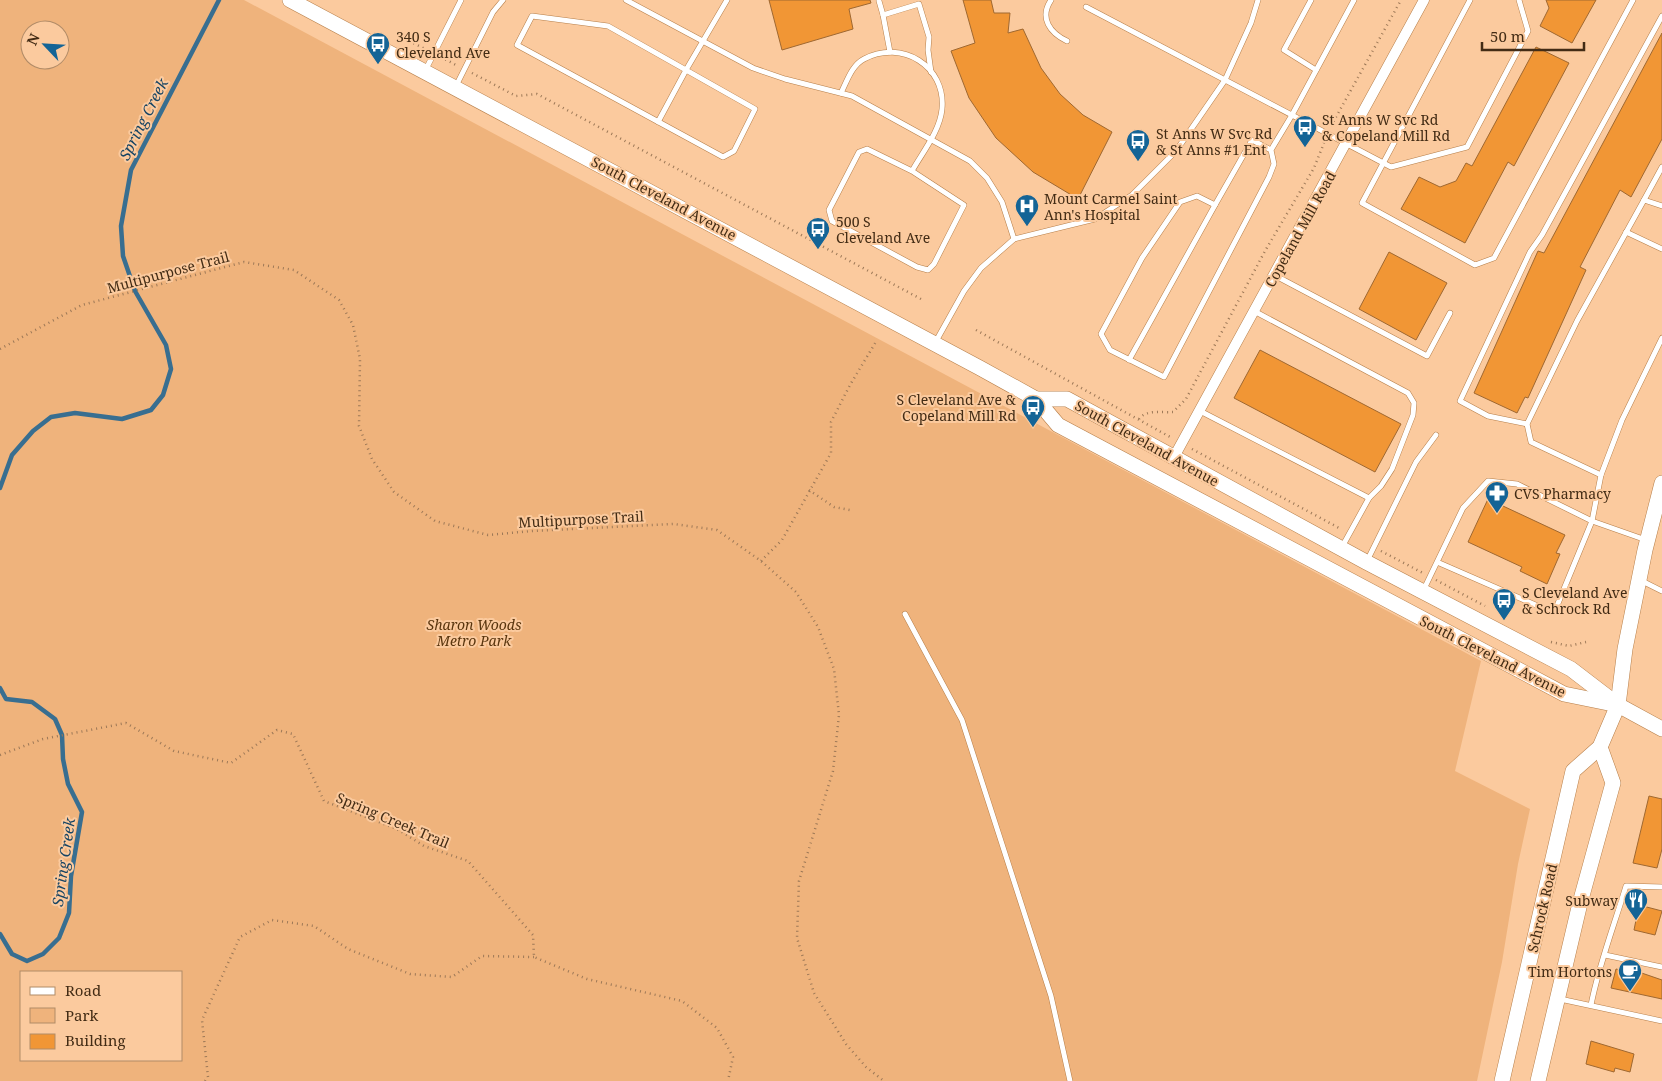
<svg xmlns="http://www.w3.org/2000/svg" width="1662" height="1081" font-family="'Noto Serif',serif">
  <rect width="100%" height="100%" fill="#fbca9e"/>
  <path fill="#efb37c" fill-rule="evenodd" d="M0 0H244L1481 661 1455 771 1530 809 1518 864 1502 962 1477 1081H0ZM30 30H60V60H30ZM21 972H181V1060H21Z"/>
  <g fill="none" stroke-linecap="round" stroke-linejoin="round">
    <g stroke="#386e90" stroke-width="4.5">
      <polyline points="0,488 12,455 33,431 51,417 75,413 122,419 151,410 163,395 171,369 166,345 135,291 123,256 121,226 131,170 219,0"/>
      <polyline points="0,688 6,699 32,702 55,719 62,735 63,759 68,784 82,812 71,876 69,913 59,938 43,954 27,961 12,954 0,934"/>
    </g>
  </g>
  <g fill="#f19635" stroke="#9f6831">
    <polygon points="769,0 870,0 871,3 849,9 853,29 782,50"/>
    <polygon points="963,0 991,0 994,13 1010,13 1008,33 1023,29 1041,68 1060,94 1083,115 1112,132 1078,199 1033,172 996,138 969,98 951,51 975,43"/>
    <polygon points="1546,0 1596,0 1572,43 1540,26 1549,8"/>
    <polygon points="1662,33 1662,139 1631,197 1620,190 1580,267 1586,270 1528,398 1525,397 1517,413 1474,393 1538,251 1544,253"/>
    <polygon points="1536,47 1569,63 1514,166 1508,162 1465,243 1401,209 1419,177 1440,187 1456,181 1466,163 1472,166"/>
    <polygon points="1389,252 1447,283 1416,340 1359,309"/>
    <polygon points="1260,350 1401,424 1375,472 1234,398"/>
    <polygon points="1488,499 1565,535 1556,553 1560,554 1547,584 1520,571 1522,567 1468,542"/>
    <polygon points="1649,796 1662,799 1662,849 1657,868 1633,863"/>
    <polygon points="1639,905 1662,911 1655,935 1634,930"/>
    <polygon points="1616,969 1629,972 1630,969 1662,980 1662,999 1611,988"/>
    <polygon points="1591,1041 1634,1054 1630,1072 1615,1068 1614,1072 1586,1064"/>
  </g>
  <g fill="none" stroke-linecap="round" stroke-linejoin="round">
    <g stroke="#b67e48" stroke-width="6">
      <g id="service">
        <polyline points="626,0 753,68 785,79 852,96 970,161 987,178 1002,202 1014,239"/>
        <path d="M1051 0C1039 18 1050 33 1067 41"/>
        <polyline points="1311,0 1284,50 1316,70"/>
        <polyline points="1470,0 1362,203 1475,265 1494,258 1633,0"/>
        <polyline points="879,1 883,15"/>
        <polyline points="1086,7 1391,167 1467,147 1528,31 1519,0"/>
        <polyline points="890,52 883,15 919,4 929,37 928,50 931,72"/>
        <polyline points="425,71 461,0"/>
        <polyline points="456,86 493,12 503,0"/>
        <path d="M841 93C847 81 852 65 864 59 902 39 946 66 942 109 940 131 922 153 912 171L964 205 934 264 928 270 917 267 832 221 829 210 859 152 867 149 912 171"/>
        <path d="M658 122 686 70 755 109 734 151 723 157C654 120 586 82 517 45L532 16 608 26 686 70 727 0"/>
        <polyline points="1271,150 1274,164 1269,177 1164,377 1110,350 1101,334 1142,258 1180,202 1197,196 1215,205 1252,140 1271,150 1292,115 1354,0"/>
        <polyline points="1644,200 1662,167"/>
        <polyline points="1626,232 1662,249"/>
        <polyline points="1274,275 1427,356 1450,313"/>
        <polyline points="1254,311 1408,393 1414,403 1413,415 1392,469 1381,486 1369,498 1342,547"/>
        <polyline points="935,343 964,291 981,268 1014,239 1095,219 1132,195 1176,151 1225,80 1251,23 1258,0"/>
        <polyline points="1129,360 1215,205"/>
        <polyline points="1200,411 1369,498"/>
        <polyline points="1527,424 1488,416 1460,401 1530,252 1542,235 1662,16"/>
        <polyline points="1601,475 1622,420 1662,338"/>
        <polyline points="1646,540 1592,521 1601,475 1531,442 1527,424 1577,321 1644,200 1662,206"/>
        <polyline points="1367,561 1416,462 1436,435"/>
        <polyline points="1642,581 1662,591"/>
        <polyline points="1424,589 1463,508 1488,481 1517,484 1592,521 1554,613 1437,562"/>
        <polyline points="905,614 962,720 1051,996 1070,1081"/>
        <polyline points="1605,955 1662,967"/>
        <polyline points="1560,999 1662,1021"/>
        <path d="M1591 1005C1599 964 1614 926 1626 886L1662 887"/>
      </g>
    </g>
    <g stroke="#b67e48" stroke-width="11">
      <polyline id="minor" points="1174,457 1424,0"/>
    </g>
    <g stroke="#b67e48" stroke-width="16">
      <g id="secondary">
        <polyline points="290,0 980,368 1036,399 1058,425 1564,694 1618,705"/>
        <polyline points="1036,399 1067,399 1366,562 1571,669 1618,705 1662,729"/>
        <polyline points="1502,1081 1573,771 1600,747 1618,705 1625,649 1645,550 1662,483"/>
        <polyline points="1538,1081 1580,903 1613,783 1600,747"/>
      </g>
    </g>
    <g stroke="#9c7857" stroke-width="2.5" stroke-dasharray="1 4" stroke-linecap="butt">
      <polyline points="409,41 425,49"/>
      <polyline points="441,57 456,65"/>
      <polyline points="472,73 516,96 537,94 921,299"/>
      <polyline points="1331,126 1401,0"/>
      <polyline points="976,330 1172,438"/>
      <polyline points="0,349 82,305 244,262 294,270 339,300 353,325 360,359 359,426 372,459 394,492 435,521 488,535 532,531 674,524 717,530 761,561 796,592 818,627 834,669 839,715 833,771 799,881 797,938 814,993 846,1044 866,1067 884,1081"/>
      <path d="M1139 419C1146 409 1162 413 1173 412L1186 399 1265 251 1314 168 1324 143"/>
      <polyline points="1192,449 1341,529"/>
      <polyline points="809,490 834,507 850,510"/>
      <polyline points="1381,551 1423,573"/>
      <polyline points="761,561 782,540 831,453 831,422 850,385 877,340"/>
      <polyline points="1436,580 1485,606"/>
      <polyline points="1551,642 1569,646 1586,642"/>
      <polyline points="0,755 43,739 126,723 174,751 231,763 277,730 293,734 324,801 397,829 424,846 468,861 533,935 534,957 587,979 682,1001 717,1028 733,1057 728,1081"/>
      <polyline points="205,1081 208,1077 202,1020 240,937 272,920 314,926 348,949 410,974 452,977 482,956 534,957"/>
    </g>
    <use href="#service" stroke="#fff" stroke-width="5"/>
    <use href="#minor" stroke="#fff" stroke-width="10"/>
    <use href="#secondary" stroke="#fff" stroke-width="15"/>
  </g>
  <defs>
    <g id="bus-pin" transform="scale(1.25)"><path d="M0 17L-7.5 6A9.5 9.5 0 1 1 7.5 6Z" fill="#146496" stroke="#fbca9e"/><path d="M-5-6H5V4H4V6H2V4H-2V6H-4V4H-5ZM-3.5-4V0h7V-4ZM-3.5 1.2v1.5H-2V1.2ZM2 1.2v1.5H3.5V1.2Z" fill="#fff"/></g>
    <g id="hospital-pin" transform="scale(1.25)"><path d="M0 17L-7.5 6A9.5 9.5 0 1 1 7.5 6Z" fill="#146496" stroke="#fbca9e"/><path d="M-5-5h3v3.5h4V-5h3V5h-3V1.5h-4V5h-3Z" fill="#fff"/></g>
    <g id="pharmacy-pin" transform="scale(1.25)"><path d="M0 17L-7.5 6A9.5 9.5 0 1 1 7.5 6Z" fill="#146496" stroke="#fbca9e"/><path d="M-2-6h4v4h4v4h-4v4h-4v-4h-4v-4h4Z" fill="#fff"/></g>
    <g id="restaurant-pin" transform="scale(1.25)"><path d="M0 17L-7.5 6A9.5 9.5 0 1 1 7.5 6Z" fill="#146496" stroke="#fbca9e"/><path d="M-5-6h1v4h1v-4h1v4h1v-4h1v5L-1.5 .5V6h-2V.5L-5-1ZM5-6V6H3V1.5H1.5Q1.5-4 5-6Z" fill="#fff"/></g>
    <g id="cafe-pin" transform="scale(1.25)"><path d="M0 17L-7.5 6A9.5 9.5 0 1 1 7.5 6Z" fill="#146496" stroke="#fbca9e"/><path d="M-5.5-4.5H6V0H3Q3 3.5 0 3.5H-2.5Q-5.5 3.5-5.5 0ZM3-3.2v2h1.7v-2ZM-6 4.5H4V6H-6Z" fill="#fff"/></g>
  </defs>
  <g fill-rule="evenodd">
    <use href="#bus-pin" x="378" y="44"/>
    <use href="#bus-pin" x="1305" y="127"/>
    <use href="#bus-pin" x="1138" y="141"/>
    <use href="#hospital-pin" x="1027" y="206"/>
    <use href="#bus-pin" x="818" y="229"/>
    <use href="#bus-pin" x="1033" y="407"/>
    <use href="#pharmacy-pin" x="1497" y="493"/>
    <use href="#bus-pin" x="1504" y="600"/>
    <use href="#restaurant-pin" x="1636" y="900"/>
    <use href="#cafe-pin" x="1630" y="971"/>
  </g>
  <g text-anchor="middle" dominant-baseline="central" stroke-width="4" stroke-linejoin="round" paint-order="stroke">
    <g font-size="14" fill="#432c15" stroke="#fbca9e" text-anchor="start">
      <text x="396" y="36">340 S<tspan x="396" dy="16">Cleveland Ave</tspan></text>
      <text x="1322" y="119">St Anns W Svc Rd<tspan x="1322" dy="16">&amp; Copeland Mill Rd</tspan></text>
      <text x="1156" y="133">St Anns W Svc Rd<tspan x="1156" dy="16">&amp; St Anns #1 Ent</tspan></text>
      <text x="1044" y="198">Mount Carmel Saint<tspan x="1044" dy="16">Ann's Hospital</tspan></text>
      <text x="836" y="221">500 S<tspan x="836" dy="16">Cleveland Ave</tspan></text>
      <text x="1016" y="399" text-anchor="end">S Cleveland Ave &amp;<tspan x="1016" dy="16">Copeland Mill Rd</tspan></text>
      <text x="1514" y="493">CVS Pharmacy</text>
      <text x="1522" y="592">S Cleveland Ave<tspan x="1522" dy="16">&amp; Schrock Rd</tspan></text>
      <text x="1618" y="900" text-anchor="end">Subway</text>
      <text x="1612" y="971" text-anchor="end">Tim Hortons</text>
    </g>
    <g font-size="14" fill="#432c15" stroke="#fbca9e">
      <text transform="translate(664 198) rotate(28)">South Cleveland Avenue</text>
      <text transform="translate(1300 229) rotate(-61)">Copeland Mill Road</text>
      <text transform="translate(168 272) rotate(-15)">Multipurpose Trail</text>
      <text transform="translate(1147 443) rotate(29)">South Cleveland Avenue</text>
      <text transform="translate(581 519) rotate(-3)">Multipurpose Trail</text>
      <text transform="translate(1493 656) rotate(27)">South Cleveland Avenue</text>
      <text transform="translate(393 820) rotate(23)">Spring Creek Trail</text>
      <text transform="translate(1542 908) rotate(-77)">Schrock Road</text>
    </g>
    <g font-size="14" font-style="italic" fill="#59350e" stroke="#fbca9e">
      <text x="474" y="624">Sharon Woods<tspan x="474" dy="16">Metro Park</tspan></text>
    </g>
    <g font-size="15" font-style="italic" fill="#174463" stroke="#fbca9e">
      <text transform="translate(143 119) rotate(-63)">Spring Creek</text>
      <text transform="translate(63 862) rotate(-82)">Spring Creek</text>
    </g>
  </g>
  <rect x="20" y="971" width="162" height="90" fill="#fbca9e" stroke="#b18b67"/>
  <rect x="30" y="987" width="25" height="8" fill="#ffffff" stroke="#b18b67"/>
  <text x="65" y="996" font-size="15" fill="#432c15">Road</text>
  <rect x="30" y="1008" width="25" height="15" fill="#efb37c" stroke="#b18b67"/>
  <text x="65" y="1021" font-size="15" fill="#432c15">Park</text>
  <rect x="30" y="1034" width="25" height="15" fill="#f19635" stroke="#b18b67"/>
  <text x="65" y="1046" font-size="15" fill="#432c15">Building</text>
  <g transform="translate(45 45) rotate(295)"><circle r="24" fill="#fbca9e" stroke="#b18b67"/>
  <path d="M0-4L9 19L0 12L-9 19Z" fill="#146496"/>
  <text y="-8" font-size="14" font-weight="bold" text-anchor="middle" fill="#432c15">N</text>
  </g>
  <path d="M1482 42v8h102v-8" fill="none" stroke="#432c15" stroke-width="2.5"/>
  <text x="1490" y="42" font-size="15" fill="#432c15" stroke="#fbca9e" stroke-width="4" paint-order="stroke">50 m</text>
</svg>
